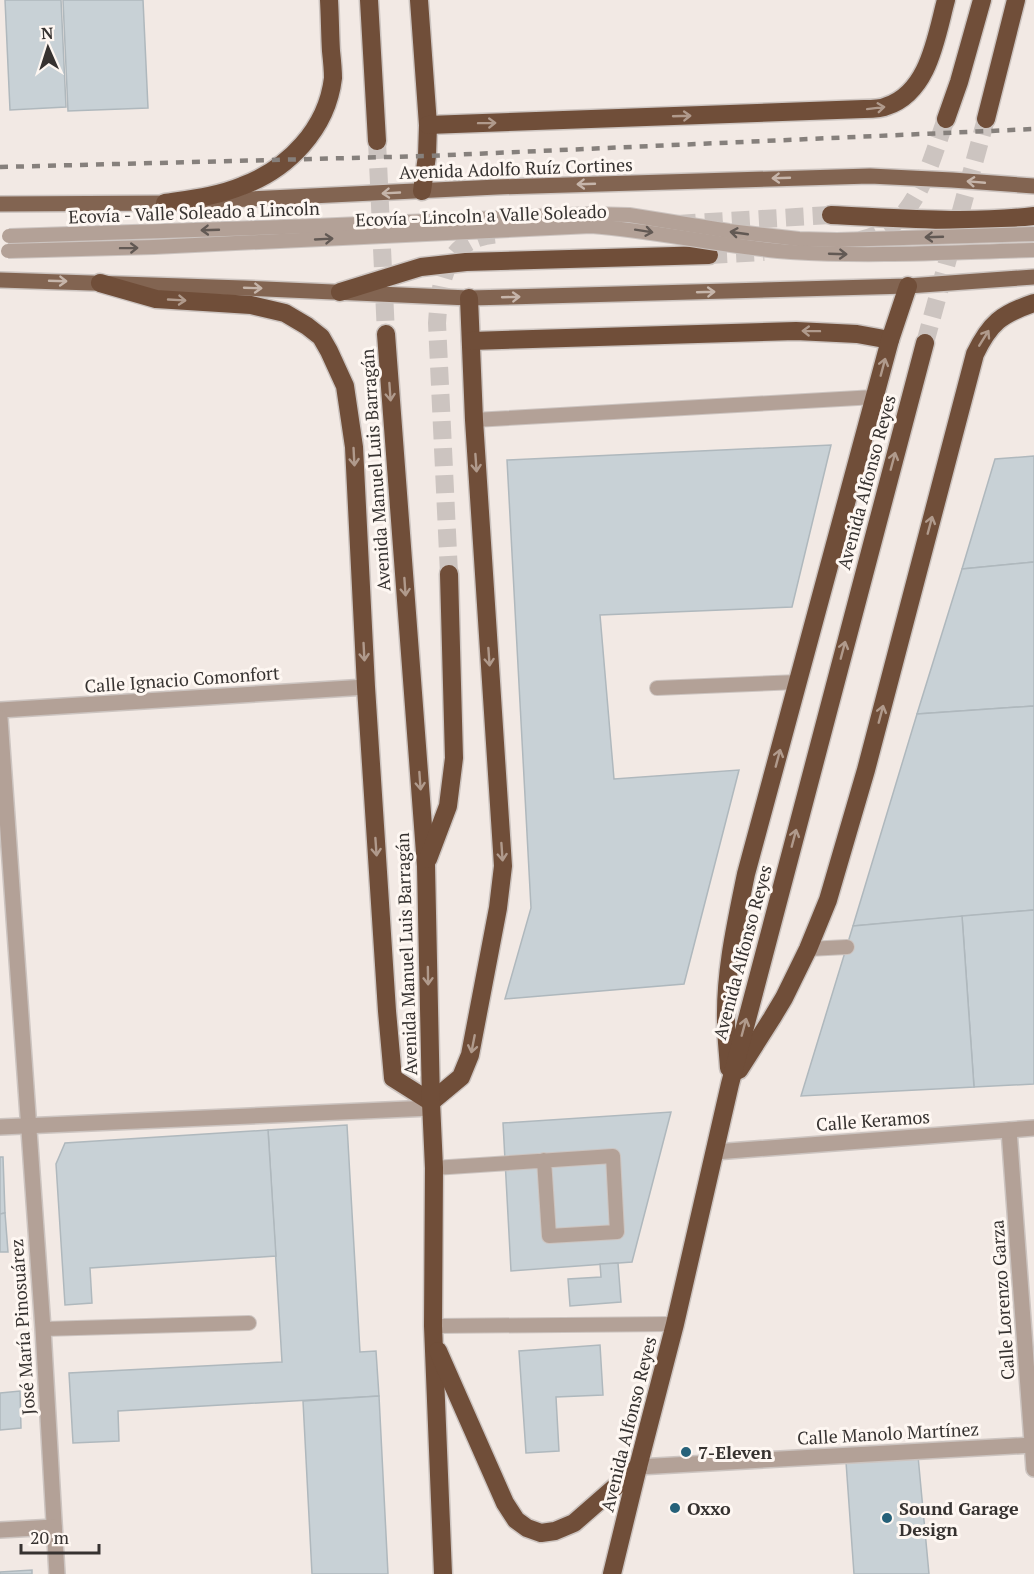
<svg xmlns="http://www.w3.org/2000/svg" width="1034" height="1574" font-family="'PT Serif',serif">
  <rect width="100%" height="100%" fill="#f2e9e4"/>
  <g fill="#c8d1d6" stroke="#afb8bd" stroke-width="1.5">
    <polygon points="5,0 61,0 66,107 10,110"/>
    <polygon points="63,0 143,0 148,108 68,111"/>
    <polygon points="831,445 792,607 600,615 614,779 739,770 684,984 505,999 531,908 507,460"/>
    <polygon points="1034,456 1034,562 962,569 995,459"/>
    <polygon points="1034,562 1034,706 917,714 962,569"/>
    <polygon points="1034,706 1034,910 853,926 917,714"/>
    <polygon points="1034,910 1034,1084 974,1087 962,916"/>
    <polygon points="962,916 974,1087 801,1096 853,926"/>
    <polygon points="671,1112 632,1262 511,1271 503,1123"/>
    <polygon points="347,1125 360,1352 376,1351 379,1396 118,1411 119,1441 73,1443 69,1373 282,1362 268,1130"/>
    <polygon points="268,1130 276,1256 90,1268 92,1303 65,1305 56,1164 65,1143"/>
    <polygon points="0,1157 3,1157 5,1213 0,1214"/>
    <polygon points="5,1213 8,1252 0,1252 0,1214"/>
    <polygon points="618,1263 621,1302 570,1306 568,1279 601,1277 600,1264"/>
    <polygon points="600,1345 603,1395 556,1397 559,1451 526,1453 519,1351"/>
    <polygon points="20,1391 21,1428 0,1430 0,1393"/>
    <polygon points="379,1396 388,1574 312,1574 303,1401"/>
    <polygon points="918,1456 929,1574 854,1574 846,1462"/>
    <polygon points="32,1570 32,1574 0,1574 0,1572"/>
  </g>
  <g fill="none" stroke-linecap="round" stroke-linejoin="round">
    <g stroke="#ccc4c0" stroke-width="18" stroke-dasharray="18 9" stroke-linecap="butt">
      <polyline points="377,141 386,334"/>
      <polyline points="624,227 831,215"/>
      <path d="M860 240C916 229 929 165 946 119"/>
      <polyline points="709,255 764,252"/>
      <polyline points="925,343 986,119"/>
      <path d="M449 574 437 323C440 278 446 237 500 234"/>
    </g>
    <g stroke="#ccc4c0" stroke-width="16">
      <g id="lane">
        <polyline points="474,420 875,397"/>
        <polyline points="657,688 798,682"/>
        <polyline points="808,949 847,947"/>
        <polyline points="434,1168 613,1156 617,1232 549,1236 544,1160"/>
        <polyline points="433,1326 675,1324"/>
        <polyline points="43,1329 249,1323"/>
      </g>
    </g>
    <g stroke="#ccc4c0" stroke-width="18">
      <g id="street">
        <polyline points="0,710 366,687"/>
        <polyline points="0,718 43,1329 57,1574"/>
        <polyline points="0,1127 431,1108"/>
        <polyline points="1009,1130 1034,1469"/>
        <polyline points="715,1152 1034,1128"/>
        <polyline points="638,1467 1032,1445"/>
        <polyline points="0,1530 54,1527"/>
      </g>
    </g>
    <g stroke="#ccc4c0" stroke-width="18">
      <g id="primary">
        <polyline points="207,201 497,187 870,176 952,180 1034,186"/>
        <polyline points="0,204 177,203"/>
        <polyline points="0,280 243,288 469,298 908,286 1034,277"/>
      </g>
    </g>
    <g stroke="#ccc4c0" stroke-width="21">
      <g id="highway">
        <polyline points="369,0 377,141"/>
        <polyline points="419,0 428,125 427,156 422,191"/>
        <polyline points="946,119 959,82 982,0"/>
        <polyline points="986,119 1016,0"/>
        <path d="M428 125 864 109C872 109 881 109 887 106 929 92 936 37 946 0"/>
        <path d="M165 203C191 199 218 196 242 186 288 169 327 129 333 78 333 70 332 60 331 51 330 34 330 17 329 0"/>
        <path d="M831 215C899 218 967 224 1034 216"/>
        <polyline points="100,283 156,299 251,305 285,313 307,326 321,337 329,351 345,386 354,447 366,687 387,1011 393,1078 431,1102 461,1077 470,1055 498,908 503,866 474,420 469,298"/>
        <polyline points="340,292 421,267 466,262 709,255"/>
        <polyline points="386,334 426,866 431,1102 434,1168 433,1326 443,1574"/>
        <polyline points="471,341 796,331 857,334 890,340"/>
        <polyline points="428,859 448,806 454,758 449,574"/>
        <path d="M729 1068C728 1052 726 1037 726 1021 725 971 736 923 746 874L890 340 908 286"/>
        <path d="M739 1070 772 1018 784 998 808 949 828 900 866 770 975 354C990 323 1001 314 1034 303"/>
        <polyline points="438,1351 505,1503 516,1520 527,1528 541,1533 555,1531 574,1523 638,1467"/>
        <polyline points="612,1574 638,1467 675,1324 730,1084 925,343"/>
      </g>
    </g>
    <use href="#lane" stroke="#b3a197" stroke-width="14"/>
    <use href="#street" stroke="#b3a197" stroke-width="15"/>
    <use href="#primary" stroke="#826451" stroke-width="15"/>
    <use href="#highway" stroke="#704e39" stroke-width="18"/>
    <polyline stroke="#86807c" stroke-width="4.5" stroke-dasharray="8 8" stroke-linecap="butt" points="0,167 427,156 1034,129"/>
    <g stroke="#ccc4c0" stroke-width="16" stroke-linecap="butt">
      <g id="lane-bridge">
        <polyline points="9,236 314,226 591,214 629,215 729,231 799,239 837,240 1034,234"/>
        <path d="M8 251 154 247 591 226C658 231 724 247 791 252 872 257 953 252 1034 250"/>
      </g>
    </g>
    <use href="#lane-bridge" stroke="#b3a197" stroke-width="14"/>
  </g>
  <defs><path id="oneway-shaft" d="M-6 0H5M1.5-3L5.5 0L1.5 3" fill="none" stroke-width="1.6" stroke-linecap="round" stroke-linejoin="round" transform="scale(1.5)"/></defs>
  <g stroke="#b09a8c">
    <use href="#oneway-shaft" transform="translate(876 108) rotate(-7)"/>
    <use href="#oneway-shaft" transform="translate(682 116) rotate(-2)"/>
    <use href="#oneway-shaft" transform="translate(487 123) rotate(-1)"/>
    <use href="#oneway-shaft" transform="translate(177 300) rotate(3)"/>
    <use href="#oneway-shaft" transform="translate(811 331) rotate(-179)"/>
    <use href="#oneway-shaft" transform="translate(984 338) rotate(-58)"/>
    <use href="#oneway-shaft" transform="translate(883 367) rotate(-75)"/>
    <use href="#oneway-shaft" transform="translate(390 392) rotate(86)"/>
    <use href="#oneway-shaft" transform="translate(354 457) rotate(87)"/>
    <use href="#oneway-shaft" transform="translate(893 461) rotate(-75)"/>
    <use href="#oneway-shaft" transform="translate(476 463) rotate(86)"/>
    <use href="#oneway-shaft" transform="translate(930 525) rotate(-75)"/>
    <use href="#oneway-shaft" transform="translate(405 587) rotate(86)"/>
    <use href="#oneway-shaft" transform="translate(843 650) rotate(-75)"/>
    <use href="#oneway-shaft" transform="translate(364 652) rotate(87)"/>
    <use href="#oneway-shaft" transform="translate(489 657) rotate(86)"/>
    <use href="#oneway-shaft" transform="translate(881 714) rotate(-75)"/>
    <use href="#oneway-shaft" transform="translate(778 758) rotate(-75)"/>
    <use href="#oneway-shaft" transform="translate(420 781) rotate(86)"/>
    <use href="#oneway-shaft" transform="translate(794 838) rotate(-75)"/>
    <use href="#oneway-shaft" transform="translate(376 847) rotate(86)"/>
    <use href="#oneway-shaft" transform="translate(502 852) rotate(86)"/>
    <use href="#oneway-shaft" transform="translate(428 976) rotate(89)"/>
    <use href="#oneway-shaft" transform="translate(744 1027) rotate(-75)"/>
    <use href="#oneway-shaft" transform="translate(473 1044) rotate(101)"/>
  </g>
  <g stroke="#c6b5aa">
    <use href="#oneway-shaft" transform="translate(781 178) rotate(178)"/>
    <use href="#oneway-shaft" transform="translate(976 182) rotate(-175)"/>
    <use href="#oneway-shaft" transform="translate(586 184) rotate(178)"/>
    <use href="#oneway-shaft" transform="translate(391 193) rotate(177)"/>
    <use href="#oneway-shaft" transform="translate(58 281) rotate(2)"/>
    <use href="#oneway-shaft" transform="translate(253 288) rotate(2)"/>
    <use href="#oneway-shaft" transform="translate(706 292) rotate(-2)"/>
    <use href="#oneway-shaft" transform="translate(511 297) rotate(-2)"/>
  </g>
  <g stroke="#625954">
    <use href="#oneway-shaft" transform="translate(210 230) rotate(178)"/>
    <use href="#oneway-shaft" transform="translate(644 231) rotate(9)"/>
    <use href="#oneway-shaft" transform="translate(739 233) rotate(-172)"/>
    <use href="#oneway-shaft" transform="translate(934 237) rotate(178)"/>
    <use href="#oneway-shaft" transform="translate(324 239) rotate(-3)"/>
    <use href="#oneway-shaft" transform="translate(129 248) rotate(-1)"/>
    <use href="#oneway-shaft" transform="translate(838 254) rotate(2)"/>
  </g>
  <g fill="#266179" stroke="#fef7f2" stroke-width="2">
    <circle cx="686" cy="1452" r="6"/>
    <circle cx="675" cy="1508" r="6"/>
    <circle cx="887" cy="1518" r="6"/>
  </g>
  <g text-anchor="middle" dominant-baseline="central" stroke-width="6" stroke-linejoin="round" paint-order="stroke">
    <g font-size="18" fill="#363230" stroke="#fef7f2">
      <text transform="translate(516 168) rotate(-2)">Avenida Adolfo Ruíz Cortines</text>
      <text transform="translate(194 212) rotate(-2)">Ecovía - Valle Soleado a Lincoln</text>
      <text transform="translate(481 215) rotate(-2)">Ecovía - Lincoln a Valle Soleado</text>
      <text transform="translate(375 470) rotate(-94)">Avenida Manuel Luis Barragán</text>
      <text transform="translate(866 482) rotate(-75)">Avenida Alfonso Reyes</text>
      <text transform="translate(182 679) rotate(-4)">Calle Ignacio Comonfort</text>
      <text transform="translate(742 952) rotate(-75)">Avenida Alfonso Reyes</text>
      <text transform="translate(406 954) rotate(-92)">Avenida Manuel Luis Barragán</text>
      <text transform="translate(873 1120) rotate(-4)">Calle Keramos</text>
      <text transform="translate(1002 1300) rotate(-94)">Calle Lorenzo Garza</text>
      <text transform="translate(22 1327) rotate(-94)">José María Pinosuárez</text>
      <text transform="translate(628 1424) rotate(-76)">Avenida Alfonso Reyes</text>
      <text transform="translate(888 1433) rotate(-3)">Calle Manolo Martínez</text>
    </g>
    <g font-size="18" font-weight="bold" fill="#363230" stroke="#fef7f2" text-anchor="start">
      <text x="698" y="1452">7-Eleven</text>
      <text x="687" y="1508">Oxxo</text>
      <text x="899" y="1508">Sound Garage<tspan x="899" dy="21">Design</tspan></text>
    </g>
  </g>
  <g transform="translate(48 48) rotate(357)" stroke="#fef7f2" stroke-width="4.5" paint-order="stroke">
  <path d="M0-4.5L10 22L0 15L-10 22Z" fill="#363230"/>
  <text y="-9" font-size="16" font-weight="bold" text-anchor="middle" fill="#363230">N</text>
  </g>
  <path d="M21 1544v9h78v-9" fill="none" stroke="#363230" stroke-width="3"/>
  <text x="30" y="1544" font-size="18" fill="#363230" stroke="#fef7f2" stroke-width="4.5" paint-order="stroke">20 m</text>
</svg>
